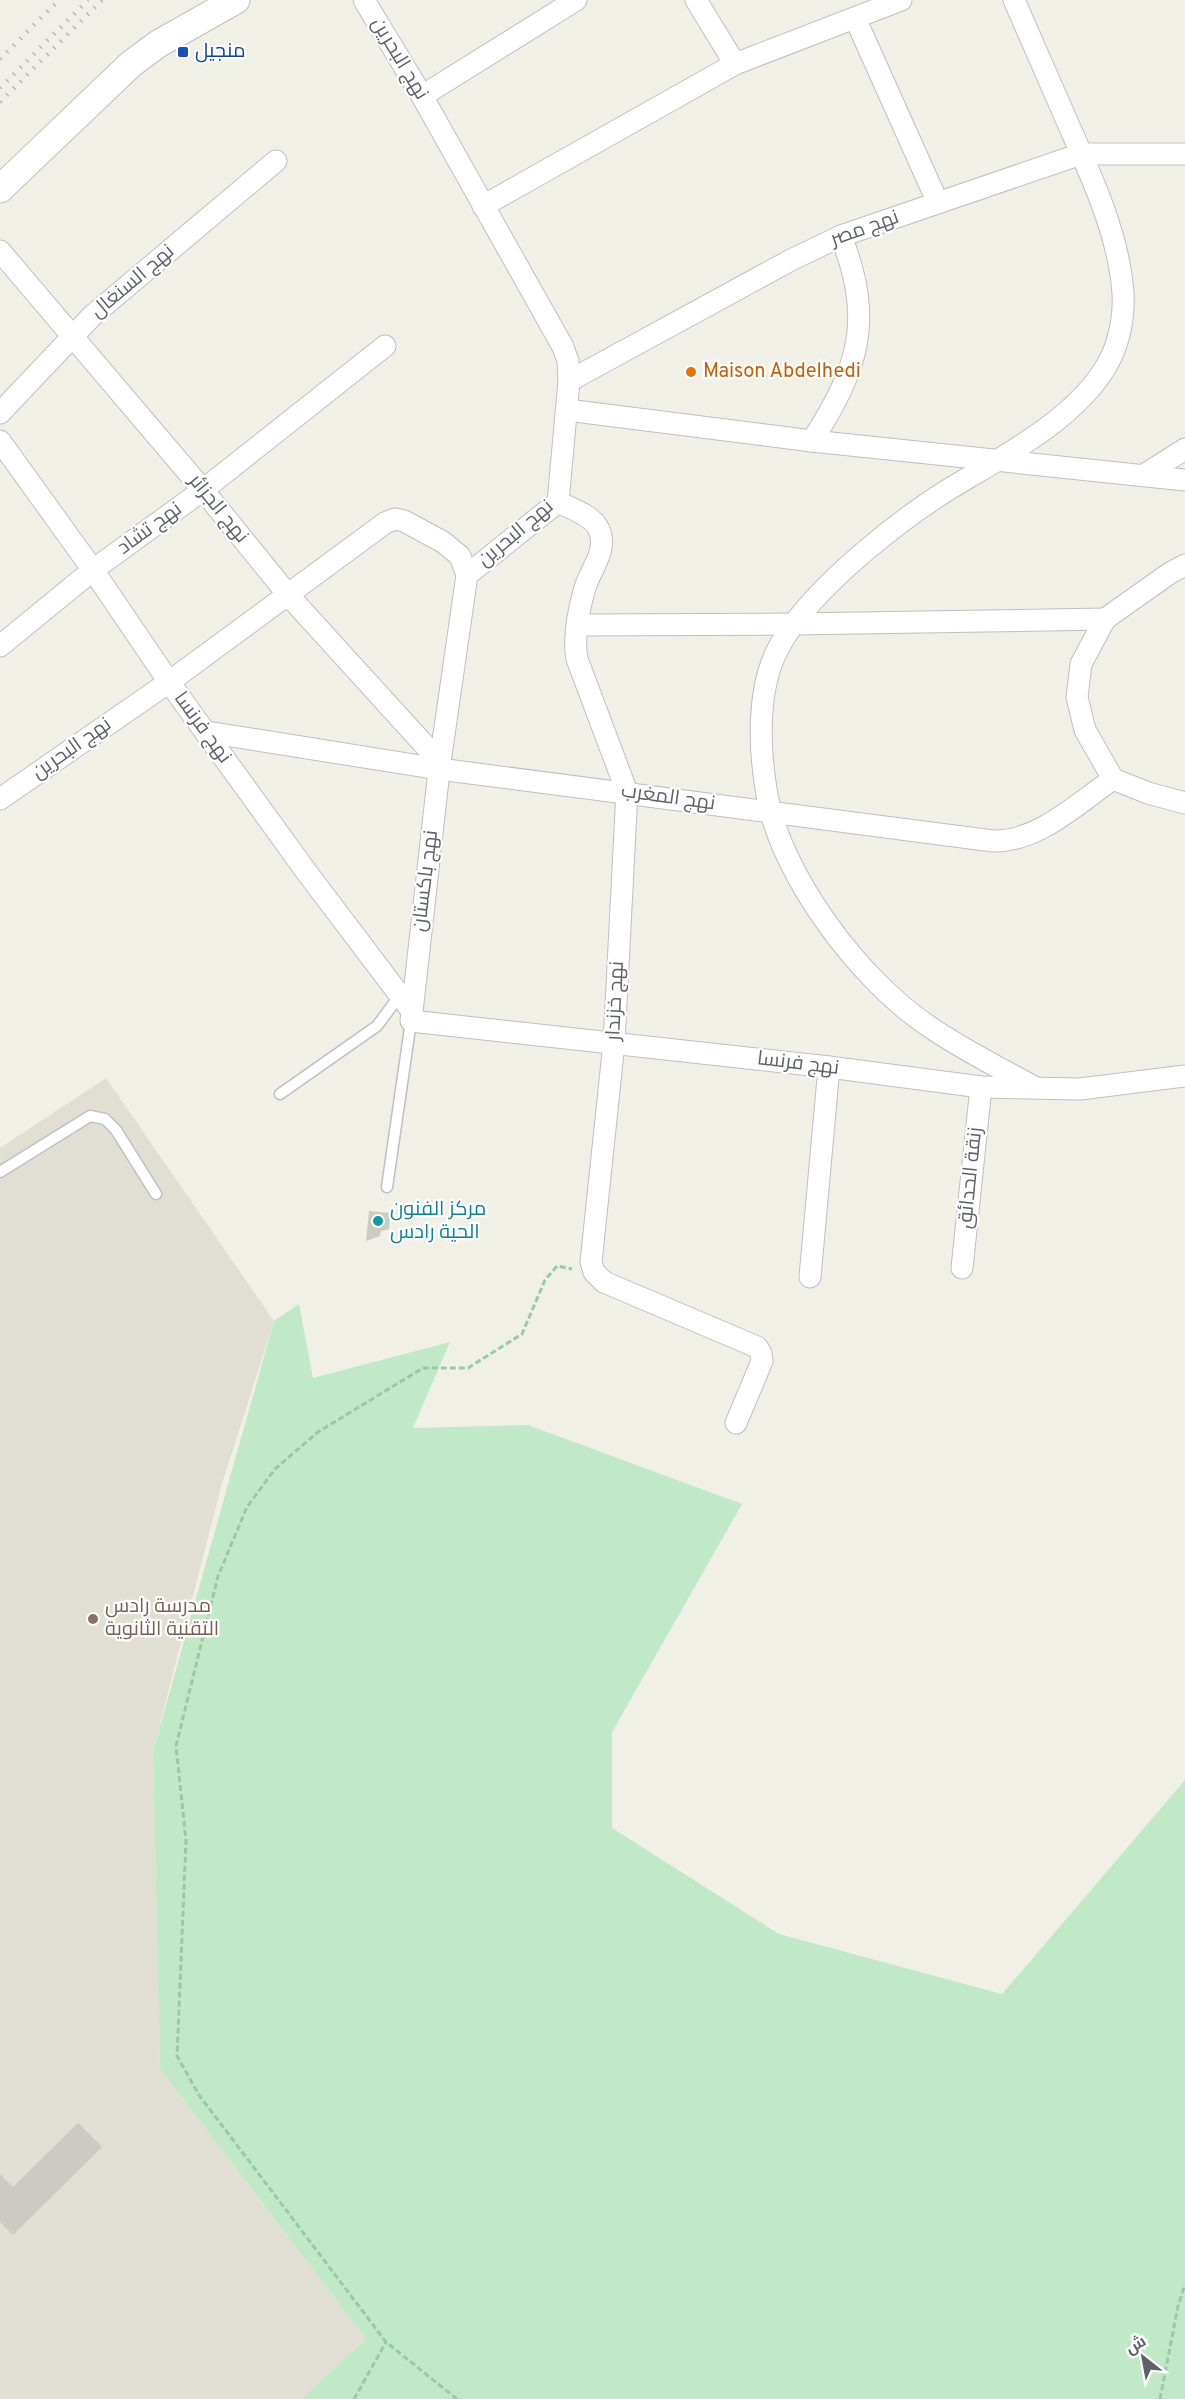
<svg xmlns="http://www.w3.org/2000/svg" width="1185" height="2399" font-family="Overpass,Cairo,sans-serif">
  <rect width="100%" height="100%" fill="#f1f0e6"/>
  <polygon fill="#e1dfd4" points="106,1078 274,1321 221,1487 153,1751 160,2069 366,2339 301,2399 0,2399 0,1148"/>
  <polygon fill="#c2e9c7" points="299,1304 313,1378 450,1342 413,1428 528,1425 742,1504 612,1732 612,1828 779,1934 1002,1994 1185,1780 1185,2399 301,2399 366,2339 160,2069 153,1751 274,1321"/>
  <g fill="#cccac3">
    <polygon points="369,1211 390,1213 389,1229 381,1231 380,1236 366,1241"/>
    <polygon points="78,2123 102,2147 13,2235 0,2222 0,2174 13,2187"/>
  </g>
  <g fill="none" stroke-linecap="round" stroke-linejoin="round">
    <g stroke="#bebfc5" stroke-width="13">
      <g id="service">
        <polyline points="280,1094 377,1026 400,995"/>
        <polyline points="0,1172 90,1116 105,1119 116,1130 156,1194"/>
        <polyline points="387,1187 411,1021"/>
      </g>
    </g>
    <g stroke="#bebfc5" stroke-width="23">
      <g id="minor">
        <polyline points="696,0 735,64"/>
        <path d="M1014 0C1033 43 1051 85 1070 128 1093 180 1119 236 1123 293 1124 311 1121 331 1115 348 1093 407 1017 449 966 479 907 513 813 586 780 645 756 687 759 749 767 795 781 876 860 980 927 1025 961 1049 1000 1068 1036 1088"/>
        <polyline points="855,18 938,203"/>
        <polyline points="422,96 576,0"/>
        <polyline points="483,206 735,64 901,0"/>
        <polyline points="0,251 203,490 289,596 440,762"/>
        <polyline points="569,381 791,260 841,236 1081,154 1185,154"/>
        <polyline points="567,410 812,441 1185,480"/>
        <polyline points="0,413 93,315 276,161"/>
        <polyline points="0,441 93,570 169,682 308,874 411,1010"/>
        <path d="M812 441C859 367 874 321 841 236"/>
        <polyline points="1144,475 1185,449"/>
        <path d="M558 502C570 508 589 514 597 526 611 549 589 570 584 591 578 613 573 638 577 659L627 792 614 1043 591 1262 594 1272 604 1282 757 1347 761 1353 762 1361 736 1423"/>
        <polyline points="1185,565 1170,573 1105,619 1081,664 1077,697 1085,730 1113,779 1148,793 1185,803"/>
        <polyline points="467,575 440,762 411,1021 829,1067 981,1087 1080,1089 1185,1076"/>
        <polyline points="578,625 795,624 1105,619"/>
        <polyline points="0,646 93,570 203,490 385,346"/>
        <path d="M207 732 439 769 993 841C1038 842 1077 804 1113 779"/>
        <polyline points="0,799 169,682 385,523 395,519 404,521 443,542 460,556 467,575 558,502 569,381 568,361 563,347 422,96 364,0"/>
        <polyline points="962,1268 981,1087"/>
        <polyline points="810,1277 829,1067"/>
      </g>
    </g>
    <g stroke="#bebfc5" stroke-width="29">
      <polyline id="tertiary" points="0,189 131,64 158,44 236,0"/>
    </g>
    <g stroke="#99c8ac" stroke-width="3" stroke-dasharray="6 3" stroke-linecap="butt">
      <polyline points="354,2399 386,2342"/>
      <polyline points="457,2399 386,2342 199,2095 177,2056 186,1841 176,1746 218,1576 247,1507 275,1469 318,1432 423,1368 468,1368 522,1334 545,1280 557,1266 572,1269"/>
      <polyline points="1160,2399 1178,2306 1185,2284"/>
    </g>
    <use href="#service" stroke="#fff" stroke-width="10"/>
    <use href="#minor" stroke="#fff" stroke-width="21"/>
    <use href="#tertiary" stroke="#fff" stroke-width="27"/>
    <g stroke="#b7b8b8" stroke-width="4.5" stroke-dasharray="1.5 8" stroke-linecap="butt">
      <polyline points="0,59 59,0"/>
      <polyline points="0,88 88,0"/>
      <polyline points="0,102 102,0"/>
    </g>
  </g>
  <rect fill="#1a4fb4" stroke="#fff" stroke-width="2" x="177" y="46" width="12" height="12" rx="3"/>
  <circle fill="#e8710a" stroke="#fff" stroke-width="2" cx="691" cy="372" r="6"/>
  <circle fill="#0f9aa8" stroke="#fff" stroke-width="2" cx="378" cy="1221" r="6"/>
  <circle fill="#8d6e63" stroke="#fff" stroke-width="2" cx="93" cy="1619" r="6"/>
  <g text-anchor="middle" dominant-baseline="central" stroke-width="4.5" stroke-linejoin="round" paint-order="stroke">
    <g font-size="20" fill="#164399" stroke="#fff" text-anchor="start">
      <text x="195" y="52">منجيل</text>
    </g>
    <g font-size="20" fill="#5e6167" stroke="#fff">
      <text transform="translate(399 59) rotate(59)">نهج البحرين</text>
      <text transform="translate(865 229) rotate(-20)">نهج مصر</text>
      <text transform="translate(133 282) rotate(-40)">نهج السنغال</text>
      <text transform="translate(218 509) rotate(51)">نهج الجزائر</text>
      <text transform="translate(150 529) rotate(-36)">نهج تشاد</text>
      <text transform="translate(516 534) rotate(-40)">نهج البحرين</text>
      <text transform="translate(202 728) rotate(54)">نهج فرنسا</text>
      <text transform="translate(72 749) rotate(-35)">نهج البحرين</text>
      <text transform="translate(668 798) rotate(8)">نهج المغرب</text>
      <text transform="translate(426 881) rotate(-83)">نهج باكستان</text>
      <text transform="translate(616 1001) rotate(-87)">نهج خزندار</text>
      <text transform="translate(798 1064) rotate(7)">نهج فرنسا</text>
      <text transform="translate(971 1178) rotate(-84)">زنقة الحدائق</text>
    </g>
    <g font-size="20" fill="#c56008" stroke="#fff" text-anchor="start">
      <text x="703" y="372">Maison Abdelhedi</text>
    </g>
    <g font-size="20" fill="#0d838f" stroke="#fff" text-anchor="start">
      <text x="390" y="1210">مركز الفنون<tspan x="390" dy="23">الحية رادس</tspan></text>
    </g>
    <g font-size="20" fill="#785e54" stroke="#fff" text-anchor="start">
      <text x="105" y="1607">مدرسة رادس<tspan x="105" dy="23">التقنية الثانوية</tspan></text>
    </g>
  </g>
  <g transform="translate(1143 2357) rotate(329)" stroke="#ffffff" stroke-width="4.5" paint-order="stroke">
  <path d="M0-4.5L10 22L0 15L-10 22Z" fill="#5e6167"/>
  <text y="-9" font-size="16" font-weight="bold" text-anchor="middle" fill="#5e6167">ش</text>
  </g>
</svg>
